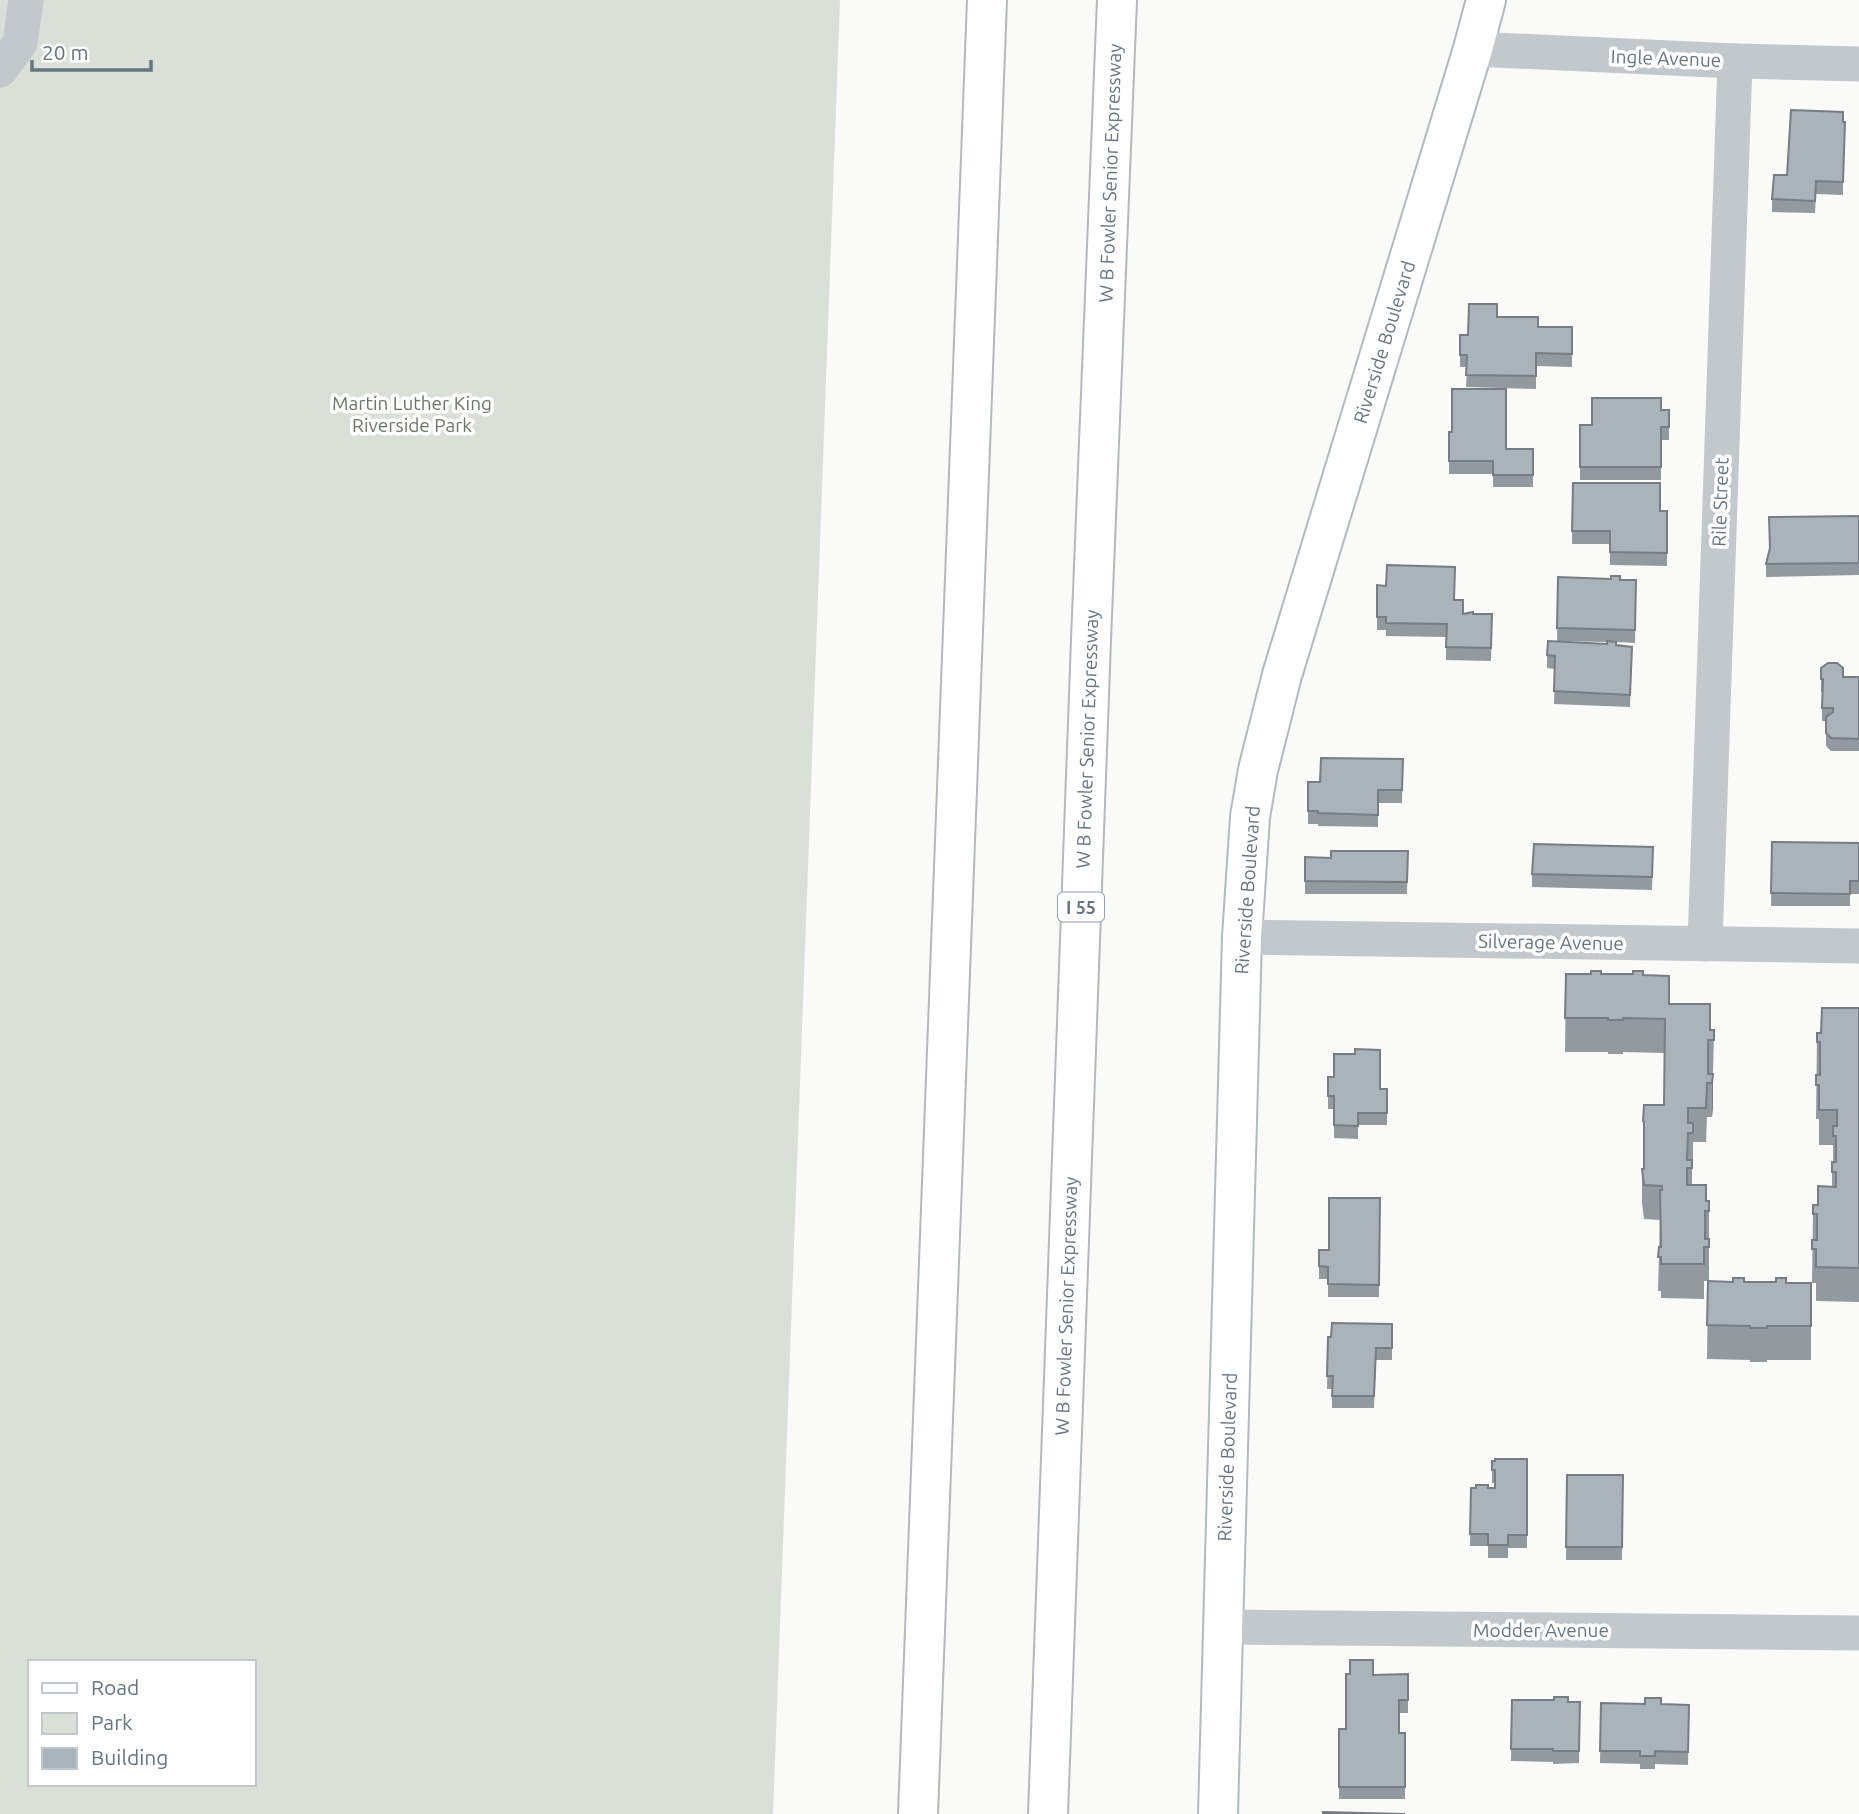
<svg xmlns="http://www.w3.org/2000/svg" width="1859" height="1814" font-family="Ubuntu,sans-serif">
  <rect width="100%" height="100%" fill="#fafaf8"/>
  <path fill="#dadfd7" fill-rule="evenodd" d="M0 0H840L773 1814H0ZM30 1662H254V1784H30Z"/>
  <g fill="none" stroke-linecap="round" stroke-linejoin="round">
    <g stroke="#b3babf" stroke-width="42">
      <polyline id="secondary" points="1218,1814 1242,937 1250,817 1258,770 1282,675 1473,49 1486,0"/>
    </g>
    <g stroke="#b4b9bd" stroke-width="42">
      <g id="highway">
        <polyline points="918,1814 987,0"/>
        <polyline points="1048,1814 1091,640 1117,0"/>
      </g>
    </g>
    <g stroke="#c3c8cc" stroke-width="35">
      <polyline points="1473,49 1735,61 1859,64"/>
      <polyline points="0,70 20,43 26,0"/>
      <polyline points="1242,937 1859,946"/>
      <polyline points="1705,944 1735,61"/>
      <polyline points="1223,1627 1859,1633"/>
    </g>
    <use href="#secondary" stroke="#fff" stroke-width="38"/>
    <use href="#highway" stroke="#fff" stroke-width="38"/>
  </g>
  <g fill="#929a9f">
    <polygon points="1843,112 1843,195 1816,194 1815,213 1772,212 1772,199 1787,175"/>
    <polygon points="1497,317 1538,327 1572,327 1572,367 1536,366 1536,389 1466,387 1467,367 1460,367 1460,335 1468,335"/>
    <polygon points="1661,410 1669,410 1669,440 1661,440 1661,480 1580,480 1580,425 1592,425"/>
    <polygon points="1449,432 1506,449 1533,449 1533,487 1493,487 1493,474 1449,474"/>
    <polygon points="1573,483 1660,511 1667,511 1667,566 1610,565 1610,544 1572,544"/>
    <polygon points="1859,516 1859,575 1766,577 1766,564"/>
    <polygon points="1558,577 1636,580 1635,643 1616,642 1616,645 1632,659 1630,707 1554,704 1555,669 1547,668 1547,655 1607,644 1607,642 1557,641"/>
    <polygon points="1377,585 1455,600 1463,613 1492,614 1491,661 1446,660 1446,637 1386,636 1386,630 1377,630"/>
    <polygon points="1821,668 1843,677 1859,677 1859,751 1831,751 1826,746 1826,721 1822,721 1822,692 1821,692"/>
    <polygon points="1403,759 1402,803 1378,803 1378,827 1318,826 1318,824 1308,824 1308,782 1320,782"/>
    <polygon points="1772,842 1859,843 1859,894 1850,894 1850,906 1771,906"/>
    <polygon points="1653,847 1652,890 1532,887 1532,874"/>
    <polygon points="1408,851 1407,894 1305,894 1305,857 1331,858"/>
    <polygon points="1566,974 1643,975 1669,1004 1710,1030 1714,1030 1712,1117 1707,1117 1706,1142 1693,1142 1693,1167 1692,1167 1692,1185 1706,1201 1709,1201 1709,1281 1704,1281 1704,1299 1661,1298 1661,1291 1658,1291 1660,1220 1644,1219 1642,1203 1642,1169 1644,1169 1644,1156 1643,1155 1643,1121 1664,1105 1665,1053 1623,1052 1623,1054 1608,1054 1608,1052 1565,1052"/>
    <polygon points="1859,1008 1859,1302 1816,1301 1816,1283 1812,1283 1813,1214 1818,1205 1832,1187 1832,1162 1833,1162 1833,1145 1819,1145 1819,1119 1816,1119 1817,1033 1821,1033"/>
    <polygon points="1328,1077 1380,1089 1387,1089 1387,1125 1358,1125 1358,1139 1334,1138 1334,1109 1328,1109"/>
    <polygon points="1380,1198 1379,1297 1328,1297 1328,1279 1319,1279 1319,1250 1329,1250"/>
    <polygon points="1708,1281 1811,1283 1811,1360 1767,1360 1767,1362 1750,1362 1750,1360 1707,1359"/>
    <polygon points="1392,1324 1392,1360 1376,1360 1374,1408 1332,1408 1332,1389 1327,1389 1328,1337"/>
    <polygon points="1527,1459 1527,1548 1508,1548 1508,1558 1488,1558 1488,1546 1470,1546 1471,1488 1495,1488 1495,1483 1492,1483 1492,1461"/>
    <polygon points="1567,1475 1623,1475 1622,1560 1566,1560"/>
    <polygon points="1408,1674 1408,1713 1399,1713 1399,1733 1405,1733 1405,1799 1339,1799 1339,1729 1346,1729"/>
    <polygon points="1512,1700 1580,1702 1579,1763 1553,1764 1553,1762 1511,1761"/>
    <polygon points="1601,1703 1689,1705 1688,1765 1655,1764 1655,1769 1640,1769 1640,1764 1600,1763"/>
  </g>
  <polygon fill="#777d82" points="1713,1074 1713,1108 1712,1117 1712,1083"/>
  <g fill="#aab3b9" stroke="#777d82" stroke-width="2">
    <polygon points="1791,110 1843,112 1843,122 1845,122 1843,182 1816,181 1815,201 1772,199 1774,175 1787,175"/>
    <polygon points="1469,304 1497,304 1497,317 1538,317 1538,327 1572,327 1572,354 1536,353 1536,376 1466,375 1467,355 1460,355 1460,335 1468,335"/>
    <polygon points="1452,389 1506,389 1506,449 1533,449 1533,475 1493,475 1493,461 1449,461 1449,432 1452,432"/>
    <polygon points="1592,398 1661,398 1661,410 1669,410 1669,427 1661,427 1661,467 1580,467 1580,425 1592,425"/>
    <polygon points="1573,483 1660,483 1660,511 1667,511 1667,553 1610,552 1610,531 1572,531"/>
    <polygon points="1859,516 1859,563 1766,564 1770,548 1769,517"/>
    <polygon points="1387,565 1455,567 1454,600 1463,600 1463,614 1473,612 1473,614 1492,614 1491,648 1446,647 1447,624 1386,623 1386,617 1377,617 1377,585 1386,586"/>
    <polygon points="1611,576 1620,576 1620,580 1636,580 1635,630 1557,628 1558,577 1611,579"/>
    <polygon points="1548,641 1607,644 1607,641 1616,642 1616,645 1632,647 1630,695 1554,691 1555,656 1547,655"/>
    <polygon points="1828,663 1837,663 1843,668 1843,677 1859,677 1859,739 1831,738 1826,733 1826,717 1833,712 1833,708 1822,708 1823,679 1821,679 1821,668"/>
    <polygon points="1321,758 1403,759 1402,790 1378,790 1378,815 1318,813 1318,811 1308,811 1308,782 1320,782"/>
    <polygon points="1772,842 1859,843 1859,881 1850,881 1850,894 1771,893"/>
    <polygon points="1534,844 1653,847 1652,877 1532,874"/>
    <polygon points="1331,851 1408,851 1407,882 1305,881 1305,857 1331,858"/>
    <polygon points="1591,971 1601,971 1601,974 1633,974 1633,971 1643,971 1643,975 1669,976 1669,1004 1710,1004 1710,1030 1714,1030 1714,1040 1708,1040 1708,1074 1713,1074 1712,1083 1707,1083 1706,1108 1688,1108 1688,1123 1693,1123 1693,1133 1688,1133 1687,1160 1692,1160 1692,1168 1687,1168 1687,1185 1706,1185 1706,1201 1709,1201 1709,1211 1705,1211 1705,1239 1709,1239 1709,1247 1704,1247 1704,1264 1661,1264 1661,1257 1658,1257 1659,1247 1661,1247 1660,1190 1662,1190 1662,1186 1644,1185 1642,1169 1644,1169 1644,1122 1643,1121 1644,1105 1664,1105 1665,1019 1623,1018 1623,1020 1608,1020 1608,1018 1565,1018 1566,974 1591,974"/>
    <polygon points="1822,1008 1859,1008 1859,1268 1816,1267 1816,1249 1812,1249 1812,1240 1817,1240 1817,1214 1813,1214 1813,1205 1818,1205 1818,1186 1836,1187 1836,1172 1832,1172 1832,1162 1836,1162 1836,1136 1833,1136 1833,1126 1837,1126 1837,1110 1819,1110 1819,1085 1816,1085 1816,1075 1820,1075 1820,1042 1817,1042 1817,1033 1821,1033"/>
    <polygon points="1355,1049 1380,1050 1380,1089 1387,1089 1387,1113 1358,1113 1358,1126 1334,1125 1334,1096 1328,1096 1328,1077 1334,1077 1334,1054 1355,1054"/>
    <polygon points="1329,1198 1380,1198 1379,1285 1328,1284 1328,1267 1319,1266 1319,1250 1329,1250"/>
    <polygon points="1733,1278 1744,1278 1744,1282 1776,1282 1776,1278 1786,1278 1786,1283 1811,1283 1811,1326 1767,1326 1767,1328 1750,1328 1750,1326 1707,1325 1708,1281 1733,1282"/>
    <polygon points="1332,1323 1392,1324 1392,1348 1376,1348 1374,1396 1332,1396 1333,1376 1327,1376 1328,1337 1331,1337"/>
    <polygon points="1495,1459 1527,1459 1527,1535 1508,1535 1508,1545 1488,1545 1488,1534 1470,1534 1471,1488 1476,1488 1476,1485 1488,1485 1488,1488 1495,1488 1495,1470 1492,1470 1492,1461 1495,1461"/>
    <polygon points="1567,1475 1623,1475 1622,1547 1566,1547"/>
    <polygon points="1350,1660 1373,1660 1373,1675 1408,1674 1408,1700 1399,1700 1399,1733 1405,1733 1405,1787 1339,1787 1339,1729 1346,1729 1346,1674 1350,1674"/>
    <polygon points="1554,1697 1568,1697 1568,1702 1580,1702 1579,1751 1553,1751 1553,1749 1511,1749 1512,1700 1554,1700"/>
    <polygon points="1645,1698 1661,1698 1661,1704 1689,1705 1688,1752 1655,1751 1655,1756 1640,1756 1640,1751 1600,1751 1601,1703 1645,1704"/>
    <polygon points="1323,1812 1405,1814 1323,1814"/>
  </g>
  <g text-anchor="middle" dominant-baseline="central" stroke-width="7" stroke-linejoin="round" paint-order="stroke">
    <rect fill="#fff" stroke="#939fa8" stroke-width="2" x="1058" y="892.5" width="46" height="29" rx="5"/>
    <g font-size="18" font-weight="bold" fill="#657683">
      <text x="1081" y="907">I 55</text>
    </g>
    <g font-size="19" fill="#657683" stroke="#fff">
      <text transform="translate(1666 58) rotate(2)">Ingle Avenue</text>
      <text transform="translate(1110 173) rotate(-88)">W B Fowler Senior Expressway</text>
      <text transform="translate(1384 342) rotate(-73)">Riverside Boulevard</text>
      <text transform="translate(1720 502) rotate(-88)">Rile Street</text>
      <text transform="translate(1087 739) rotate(-88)">W B Fowler Senior Expressway</text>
      <text transform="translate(1247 890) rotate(-86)">Riverside Boulevard</text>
      <text transform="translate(1551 942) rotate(1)">Silverage Avenue</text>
      <text transform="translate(1066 1306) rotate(-88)">W B Fowler Senior Expressway</text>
      <text transform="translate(1227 1457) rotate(-88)">Riverside Boulevard</text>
      <text x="1541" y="1630">Modder Avenue</text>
    </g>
    <g font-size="19" fill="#687a64" stroke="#fff">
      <text x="412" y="403">Martin Luther King<tspan x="412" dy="22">Riverside Park</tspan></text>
    </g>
  </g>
  <rect x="28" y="1660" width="228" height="126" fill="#ffffff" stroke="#c1c8cd" stroke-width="2"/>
  <rect x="42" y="1683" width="35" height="10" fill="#ffffff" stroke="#c1c8cd" stroke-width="2"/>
  <text x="91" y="1695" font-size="21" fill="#657683">Road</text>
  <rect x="42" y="1713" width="35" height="21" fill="#dadfd7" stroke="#c1c8cd" stroke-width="2"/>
  <text x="91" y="1730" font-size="21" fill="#657683">Park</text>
  <rect x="42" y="1748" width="35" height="21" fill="#aab3b9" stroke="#c1c8cd" stroke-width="2"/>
  <text x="91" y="1765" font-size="21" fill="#657683">Building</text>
  <path d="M32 60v10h119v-10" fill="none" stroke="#657683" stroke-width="3.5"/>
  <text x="42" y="60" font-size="21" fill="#657683" stroke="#ffffff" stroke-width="5" paint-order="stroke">20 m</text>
</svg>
